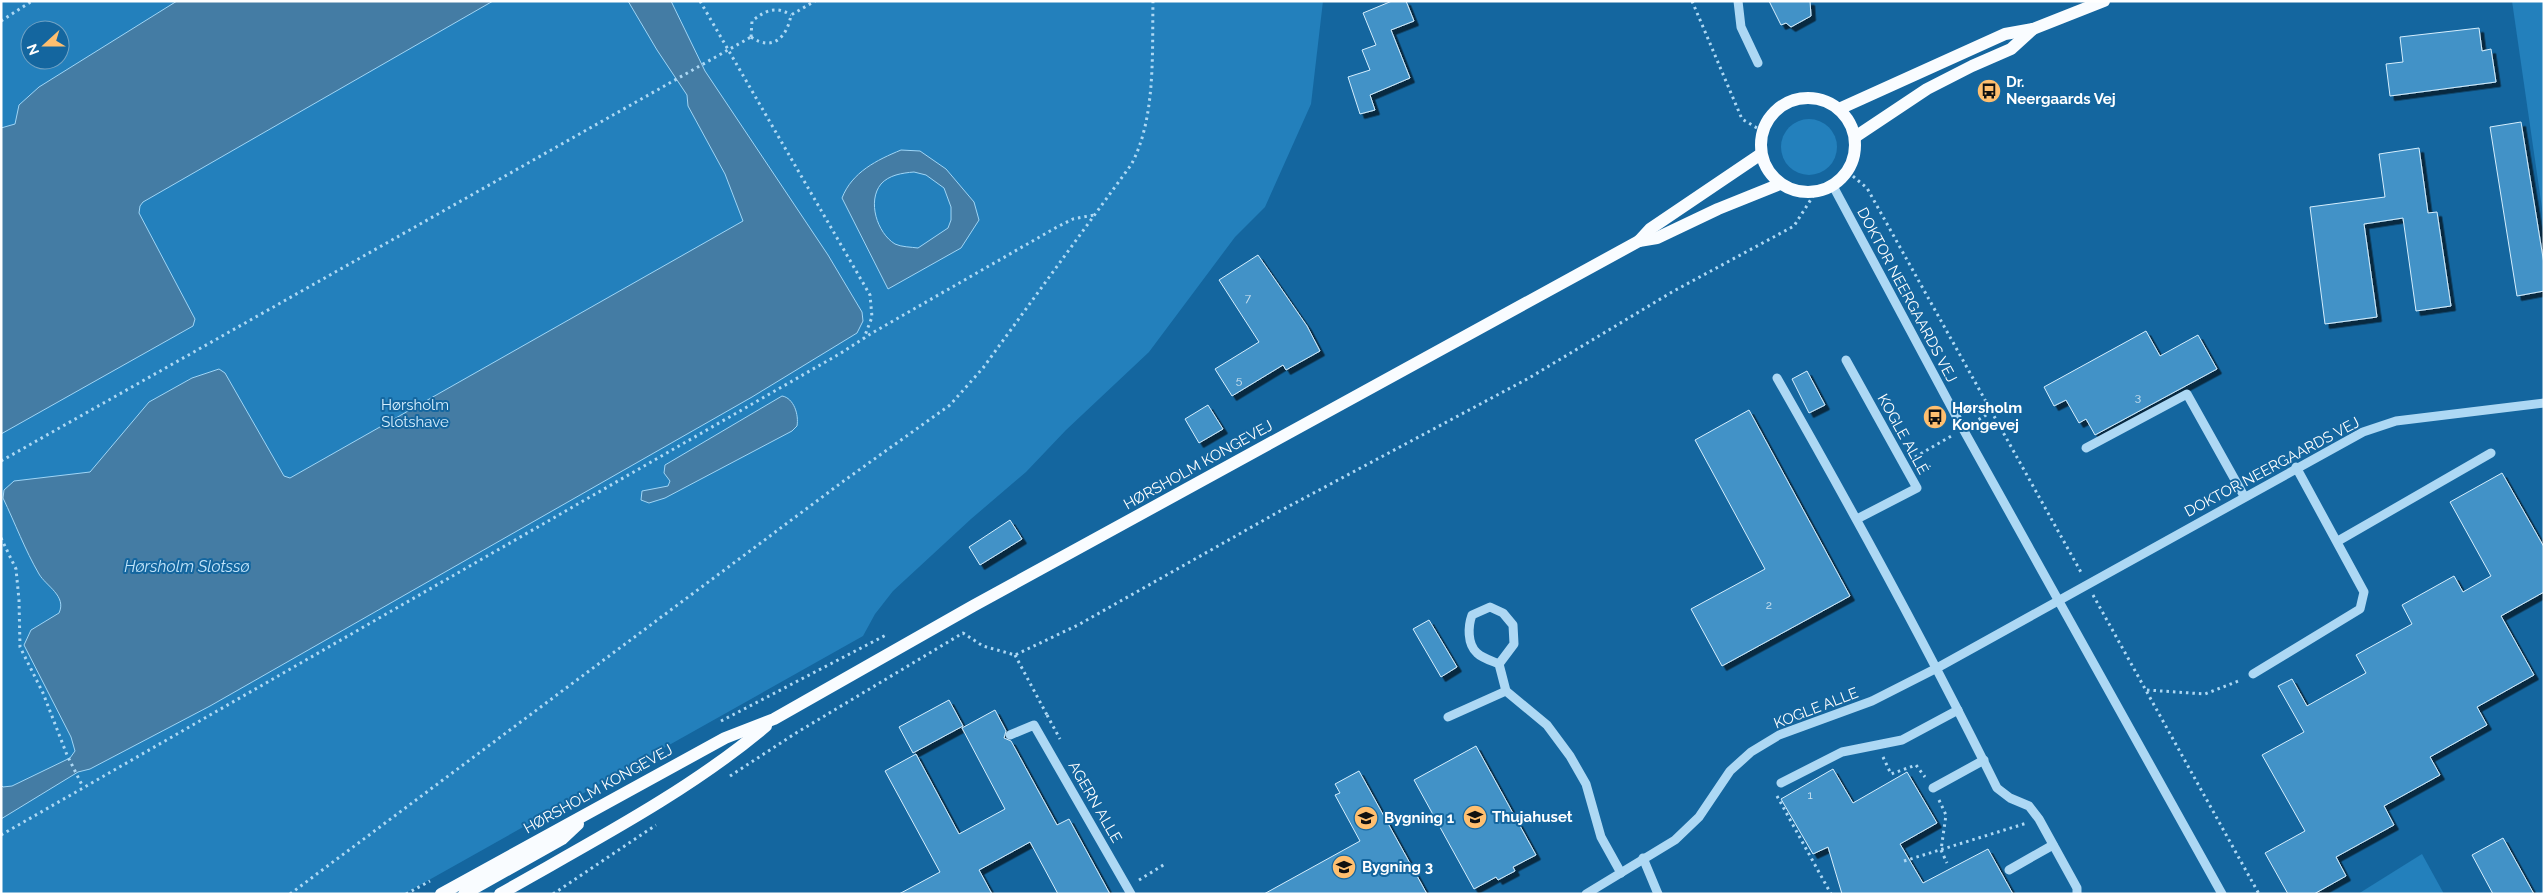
<svg xmlns="http://www.w3.org/2000/svg" width="2545" height="895" font-family="Raleway,sans-serif">
  <defs>
    <filter id="shadow"><feDropShadow dx="4.5" dy="4.5" stdDeviation="0" flood-color="#0009"/></filter>
  </defs>
  <rect width="100%" height="100%" fill="#14669f"/>
  <g fill="#2380bc" fill-rule="evenodd">
    <path d="M1 1H1323L1311 104 1265 207 1235 237 1149 352 1066 430 1026 472 971 519 893 591 875 614 863 636 404 894H1ZM30 30H60V60H30Z"/>
    <polygon points="2512,1 2544,1 2544,222"/>
    <circle cx="1809" cy="147" r="28"/>
    <polygon points="2422,854 2444,894 2358,894"/>
  </g>
  <g fill="#447ca4" stroke="#9fd5f6" fill-rule="evenodd">
    <polygon points="177,1 493,1 143,202 140,206 139,213 195,319 193,326 1,434 1,128 15,124 19,105 39,87"/>
    <path d="M628 1H671L705 71 828 255 862 312 863 321 857 333 752 397 210 706 90 769 78 772 1 819V785L3 787 12 786 70 758 75 751 71 737 24 645 31 630 59 613C67 596 46 586 39 574 25 550 15 523 3 498L4 490 14 481 90 472 149 402 192 378 219 369 225 373 284 476 290 478 743 221 725 174 688 106 687 95 657 50Z"/>
    <path d="M901 150 920 151 946 169 974 202 979 220 961 248 888 289 842 198C852 172 877 160 901 150ZM914 172 926 175 944 188 951 207V220L948 228 918 248C911 247 901 247 895 244 877 233 867 201 881 184 889 175 902 173 914 172Z"/>
    <path d="M782 396C794 398 799 415 797 426L792 431 665 498 649 503 641 500 642 491 668 486 670 481 664 473 665 465Z"/>
  </g>
  <g fill="#4292c7" stroke="#d5eefd" filter="url(#shadow)">
    <polygon points="1392,1 1406,1 1414,21 1391,30 1410,78 1370,95 1375,110 1360,114 1348,77 1370,70 1362,50 1376,45 1363,13"/>
    <polygon points="1769,1 1810,1 1811,16 1791,27 1786,23 1781,25"/>
    <polygon points="2479,28 2482,51 2491,49 2496,82 2390,96 2386,64 2403,62 2400,37"/>
    <polygon points="2521,122 2544,264 2544,291 2517,296 2490,127"/>
    <polygon points="2419,148 2428,213 2437,212 2451,306 2416,311 2403,218 2364,224 2377,317 2325,324 2310,207 2385,197 2379,154"/>
    <polygon points="1258,255 1307,326 1320,351 1286,370 1283,365 1232,396 1215,369 1259,342 1219,280"/>
    <polygon points="2146,331 2160,356 2198,335 2217,369 2095,435 2086,419 2079,423 2066,400 2054,406 2044,387"/>
    <polygon points="1807,371 1825,405 1809,413 1792,379"/>
    <polygon points="1208,405 1223,429 1199,443 1185,419"/>
    <polygon points="1749,410 1850,596 1722,666 1691,609 1765,569 1695,440"/>
    <polygon points="2502,473 2544,547 2544,592 2501,616 2534,675 2477,707 2487,725 2430,757 2440,775 2384,806 2394,825 2336,857 2346,876 2314,894 2288,894 2265,853 2305,831 2262,755 2304,732 2278,686 2292,679 2307,706 2366,673 2356,655 2412,624 2402,605 2454,576 2463,592 2491,576 2450,502"/>
    <polygon points="1010,520 1022,539 980,565 969,547"/>
    <polygon points="1429,620 1457,667 1441,677 1413,629"/>
    <polygon points="949,700 963,726 913,753 899,727"/>
    <polygon points="995,710 1006,731 1004,738 1011,741 1057,825 1069,819 1110,894 1058,894 1030,842 979,870 992,894 899,894 940,872 885,771 916,754 959,834 1005,809 962,728"/>
    <polygon points="1476,746 1536,855 1513,867 1515,871 1498,880 1496,877 1474,889 1414,780"/>
    <polygon points="1833,769 1853,803 1907,772 1937,823 1900,844 1923,883 1988,849 2013,894 1842,894 1828,847 1813,854 1781,799"/>
    <polygon points="1359,771 1427,894 1264,894 1360,841 1335,795 1340,793 1335,784"/>
    <polygon points="2503,838 2534,894 2493,894 2472,855"/>
  </g>
  <g fill="none" stroke-linecap="round" stroke-linejoin="round">
    <g stroke="#add8f4" stroke-width="3" stroke-dasharray="2.5 4" stroke-linecap="butt">
      <polyline points="700,1 870,295 872,317 864,338"/>
      <polyline points="1692,1 1742,119 1762,131"/>
      <polyline points="1,21 32,1"/>
      <path d="M751 37C773 52 787 37 791 15L815 1"/>
      <path d="M751 37 752 21C765 11 775 5 791 15"/>
      <polyline points="1848,172 1867,188 2082,574"/>
      <polyline points="1973,423 1991,412"/>
      <polyline points="1915,457 1953,435"/>
      <polyline points="1,461 751,37"/>
      <polyline points="1,538 16,569 19,600 20,647 43,693 67,755 83,787"/>
      <polyline points="2093,595 2259,894"/>
      <polyline points="1015,655 1047,715 1044,717"/>
      <polyline points="2147,690 2205,694 2241,680"/>
      <polyline points="1047,715 1060,739"/>
      <polyline points="721,721 886,635"/>
      <polyline points="1883,757 1891,774 1916,765 1925,777"/>
      <polyline points="730,776 796,733 963,633 983,646 1015,655 1078,625 1280,511 1529,378 1672,292 1794,226 1815,193"/>
      <polyline points="1777,796 1831,894"/>
      <polyline points="1939,800 1946,815 1941,850 1947,863"/>
      <polyline points="1,835 841,353 872,333 1057,227 1073,219 1094,215"/>
      <polyline points="1904,861 2027,823"/>
      <polyline points="1139,880 1165,864"/>
      <path d="M290 894 845 480 950 405 983 368 1131 165C1156 119 1152 53 1153 1"/>
      <polyline points="406,894 430,881"/>
      <polyline points="553,894 656,825"/>
    </g>
    <g stroke="#add8f4" stroke-width="9">
      <polyline points="1738,1 1741,27 1758,63"/>
      <polyline points="1833,186 1963,429 2222,894"/>
      <polyline points="1846,360 1917,488 1857,519"/>
      <path d="M1777 378C1854 513 1928 648 1997 788L2010 798 2029 806 2039 819 2077 888V894"/>
      <polyline points="2086,448 2187,394 2244,496"/>
      <polyline points="2338,541 2491,453"/>
      <path d="M1499 664C1492 661 1482 658 1477 653 1467 644 1468 626 1472 615L1490 607 1503 613 1513 625 1514 644 1499 664 1506 691"/>
      <polyline points="2253,674 2360,609 2364,592 2296,467"/>
      <polyline points="1448,717 1506,691 1547,725 1570,756 1586,784 1601,837 1621,873"/>
      <polyline points="1010,735 1034,725 1131,894"/>
      <polyline points="1781,783 1842,752 1902,740 1958,710"/>
      <polyline points="1933,788 1984,760"/>
      <polyline points="1643,858 1658,894"/>
      <polyline points="2009,870 2053,845"/>
      <polyline points="1586,894 1675,840 1699,817 1730,771 1751,752 1779,735 1872,701 1937,668 2363,432 2396,421 2544,403"/>
    </g>
    <g stroke="#f9fcff" stroke-width="12">
      <circle cx="1808" cy="145" r="47"/>
      <polyline points="1839,109 2005,34 2033,29 2104,1"/>
      <polyline points="1855,137 1927,89 1972,66 2011,49 2033,29"/>
      <polyline points="1639,241 1657,238 1718,209 1780,184"/>
      <polyline points="441,894 725,738 774,719 973,606 1639,241 1650,229 1761,154"/>
      <polyline points="464,894 562,839 578,824"/>
      <path d="M500 894C589 843 688 792 766 726"/>
    </g>
  </g>
  <defs>
    <g id="bus-disc" transform="scale(1.25)"><circle r="9.5" fill="#ffbf6f" stroke="#14669f"/><path d="M-5-6H5V4H4V6H2V4H-2V6H-4V4H-5ZM-3.5-4V0h7V-4ZM-3.5 1.2v1.5H-2V1.2ZM2 1.2v1.5H3.5V1.2Z" fill="#111"/></g>
    <g id="university-disc" transform="scale(1.25)"><circle r="9.5" fill="#ffbf6f" stroke="#14669f"/><path d="M0-5L7-2L0 1L-7-2ZM-4 1L0 2.5L4 1V4Q0 6-4 4Z" fill="#111"/></g>
  </defs>
  <g fill-rule="evenodd">
    <use href="#bus-disc" x="1989" y="91"/>
    <use href="#bus-disc" x="1935" y="417"/>
    <use href="#university-disc" x="1475" y="817"/>
    <use href="#university-disc" x="1366" y="818"/>
    <use href="#university-disc" x="1344" y="867"/>
  </g>
  <g text-anchor="middle" dominant-baseline="central" stroke-width="4" stroke-linejoin="round" paint-order="stroke">
    <g font-size="12" fill="#d0e4f1">
      <text x="1248" y="298">7</text>
      <text x="1239" y="380">5</text>
      <text x="2138" y="397">3</text>
      <text x="1769" y="605">2</text>
      <text x="1810" y="795">1</text>
    </g>
    <g font-size="15" font-weight="bold" fill="#fff" stroke="#14669f" text-anchor="start">
      <text x="2006" y="82">Dr.<tspan x="2006" dy="17">Neergaards Vej</tspan></text>
      <text x="1952" y="408">Hørsholm<tspan x="1952" dy="17">Kongevej</tspan></text>
      <text x="1492" y="817">Thujahuset</text>
      <text x="1384" y="818">Bygning 1</text>
      <text x="1362" y="867">Bygning 3</text>
    </g>
    <g font-size="15" fill="#fff" stroke="#14669f">
      <text transform="translate(1907 295) rotate(62)">DOKTOR NEERGAARDS VEJ</text>
      <text transform="translate(1903 434) rotate(61)">KOGLE ALLÉ</text>
      <text transform="translate(1198 465) rotate(-29)">HØRSHOLM KONGEVEJ</text>
      <text transform="translate(2272 467) rotate(-28)">DOKTOR NEERGAARDS VEJ</text>
      <text transform="translate(1816 708) rotate(-21)">KOGLE ALLE</text>
      <text transform="translate(598 789) rotate(-29)">HØRSHOLM KONGEVEJ</text>
      <text transform="translate(1095 802) rotate(60)">AGERN ALLE</text>
    </g>
    <g font-size="15" fill="#d5eefd" stroke="#14669f">
      <text x="415" y="405">Hørsholm<tspan x="415" dy="17">Slotshave</tspan></text>
    </g>
    <g font-size="16" font-style="italic" fill="#c1e4fa" stroke="#14669f">
      <text x="187" y="566">Hørsholm Slotssø</text>
    </g>
  </g>
  <rect width="2545" height="895" fill="none" stroke="#ffffff" stroke-width="5"/>
  <g transform="translate(45 45) rotate(249)"><circle r="24" fill="#14669f" stroke="#72a3c5"/>
  <path d="M0-4L9 19L0 12L-9 19Z" fill="#ffbf6f"/>
  <text y="-8" font-size="14" font-weight="bold" text-anchor="middle" fill="#ffffff">N</text>
  </g>
</svg>
